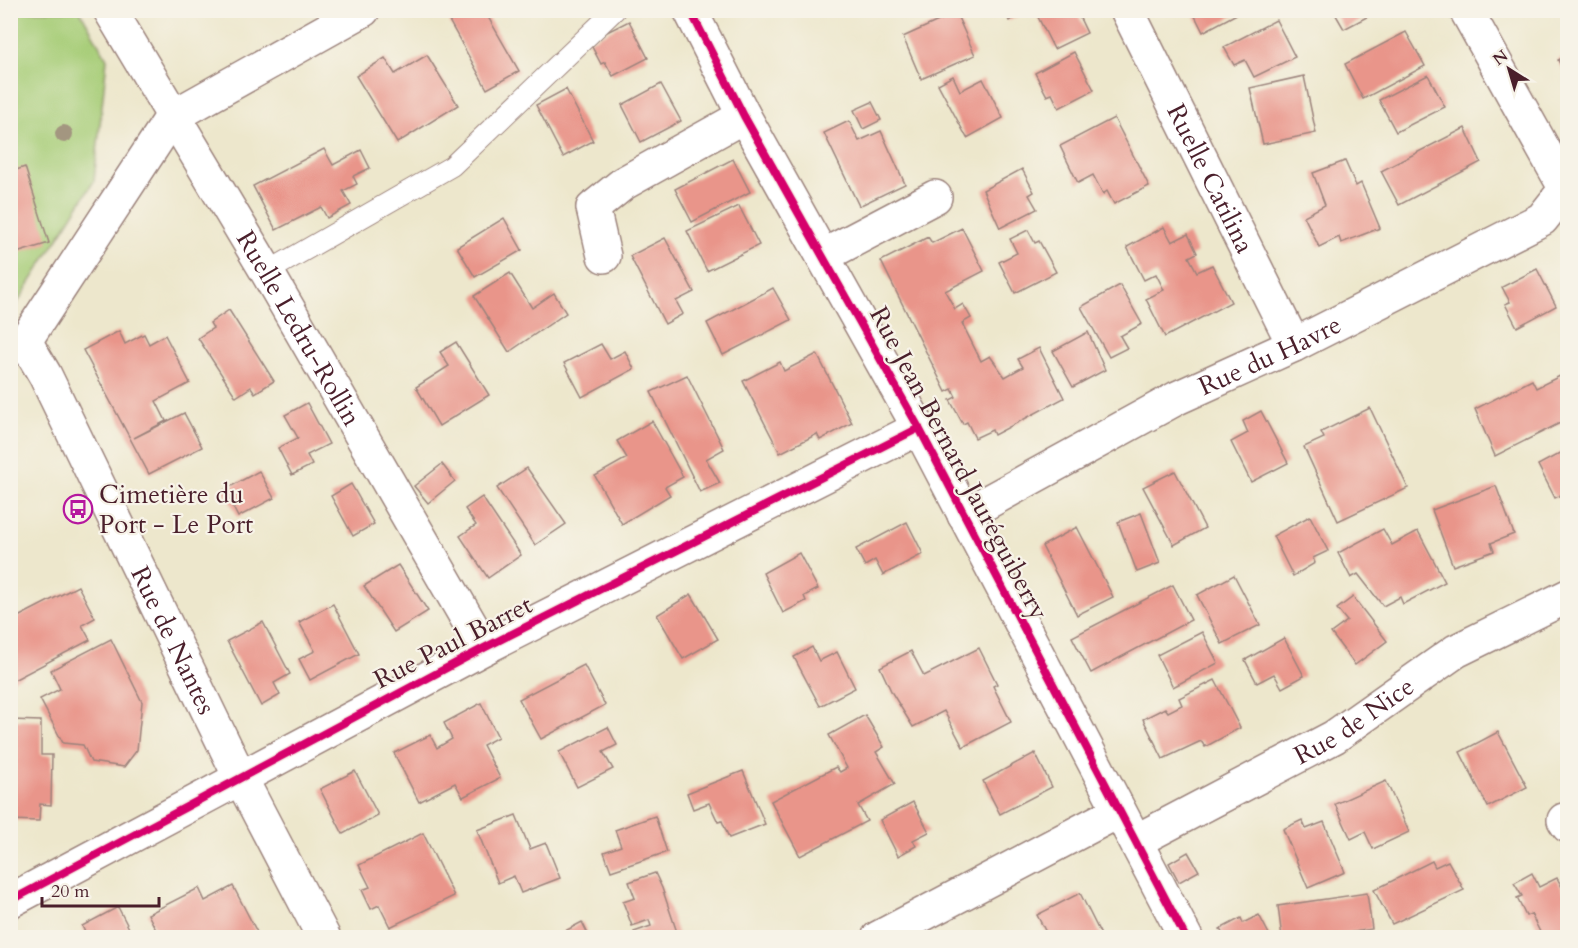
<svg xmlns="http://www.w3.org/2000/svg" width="1578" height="948" font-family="Cardo,serif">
  <rect width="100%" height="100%" fill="#f7f3e8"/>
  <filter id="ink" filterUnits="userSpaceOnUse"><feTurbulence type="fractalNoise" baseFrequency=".0167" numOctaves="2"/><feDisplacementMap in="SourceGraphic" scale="12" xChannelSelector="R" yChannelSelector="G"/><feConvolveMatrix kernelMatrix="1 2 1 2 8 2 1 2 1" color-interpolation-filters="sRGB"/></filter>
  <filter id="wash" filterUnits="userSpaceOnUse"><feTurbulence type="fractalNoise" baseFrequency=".008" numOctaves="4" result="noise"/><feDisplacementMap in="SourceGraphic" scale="24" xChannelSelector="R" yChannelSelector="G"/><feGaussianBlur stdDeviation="1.35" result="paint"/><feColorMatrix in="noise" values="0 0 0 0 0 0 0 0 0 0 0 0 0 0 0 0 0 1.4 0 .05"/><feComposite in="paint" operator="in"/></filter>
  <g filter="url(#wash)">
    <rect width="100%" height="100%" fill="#ede7cc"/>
    <polygon fill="#a7cd78" stroke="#787652" stroke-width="1.5" points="11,11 80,11 107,59 94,181 11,313"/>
    <g id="blocks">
      <g fill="#e9958a">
        <polygon points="459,10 484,10 519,71 487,89 447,17"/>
        <polygon points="1004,10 1028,10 1009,21"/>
        <polygon points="1046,10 1076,10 1087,33 1054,49 1037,15"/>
        <polygon points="1192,10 1244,10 1203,32"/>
        <polygon points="1333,10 1380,10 1344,29"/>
        <polygon points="956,13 975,55 921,79 903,37"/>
        <polygon points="1276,20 1295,57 1254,77 1245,60 1234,65 1224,47"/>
        <polygon points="629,21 648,58 613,76 605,62 601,64 589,41"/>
        <polygon points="1406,32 1425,66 1363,99 1345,64"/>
        <polygon points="1074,52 1094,90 1059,108 1052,94 1047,96 1035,73"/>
        <polygon points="427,55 458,105 397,143 356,76 385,58 395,74"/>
        <polygon points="1568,55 1568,79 1558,60"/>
        <polygon points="1428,75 1445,107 1396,132 1379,100"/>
        <polygon points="953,76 960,91 983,79 1003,118 967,138 938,84"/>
        <polygon points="1304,76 1316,133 1263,144 1250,88"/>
        <polygon points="661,84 681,121 641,142 622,105"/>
        <polygon points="566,89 593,141 563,157 536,105"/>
        <polygon points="872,102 881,120 863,129 854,110"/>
        <polygon points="1114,118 1149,186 1114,204 1107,191 1103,194 1093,175 1078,183 1060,146"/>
        <polygon points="849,121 859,141 881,131 905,184 859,206 824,133"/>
        <polygon points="1465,128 1481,162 1399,205 1381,171"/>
        <polygon points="324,149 333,165 361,150 370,168 353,176 357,184 343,191 351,205 327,218 321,207 276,230 253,186"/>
        <polygon points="733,159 750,192 692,222 675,189"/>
        <polygon points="1345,161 1356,186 1361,183 1380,228 1341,243 1339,237 1319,247 1304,216 1325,205 1313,173"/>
        <polygon points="25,167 49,243 10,255 10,172"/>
        <polygon points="1022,169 1034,192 1029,195 1037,209 1000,228 983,190"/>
        <polygon points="739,206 759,245 707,271 687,231"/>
        <polygon points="504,218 522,250 475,277 457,247"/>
        <polygon points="1164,227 1172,242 1188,234 1197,253 1189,257 1197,272 1212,265 1231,302 1165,337 1146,299 1164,290 1156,274 1144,280 1127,247"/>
        <polygon points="962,228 984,271 945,291 955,309 963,304 971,318 962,323 981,361 990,356 1005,377 1023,367 1018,359 1039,348 1064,398 994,435 992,430 975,438 967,422 963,424 950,400 956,397 952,389 946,392 881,261 928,237 932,243"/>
        <polygon points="1028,230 1035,243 1039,241 1056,272 1015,293 999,262 1017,253 1010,239"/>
        <polygon points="665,238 694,292 676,301 683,314 665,324 630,256"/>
        <polygon points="1537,269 1556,306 1517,327 1505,304 1510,302 1502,287"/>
        <polygon points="510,273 532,308 554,293 566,313 509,352 474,296"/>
        <polygon points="1120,285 1142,324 1120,336 1127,348 1109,357 1081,307"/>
        <polygon points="773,288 791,320 723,355 707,323"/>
        <polygon points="229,310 274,381 255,393 251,387 236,397 198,338 213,328 210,323"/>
        <polygon points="119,331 125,344 144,334 149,344 165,335 190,383 156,401 166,421 134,438 184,413 202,447 149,474 83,350"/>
        <polygon points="1088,332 1105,370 1073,387 1053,351"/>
        <polygon points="456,342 489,395 439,426 416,387 449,366 440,352"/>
        <polygon points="601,344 610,359 625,351 634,369 582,397 564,363"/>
        <polygon points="817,354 852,423 820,440 817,434 780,453 743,381 780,362 784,371"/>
        <polygon points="1568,372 1568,419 1495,456 1475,409 1532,380 1536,388"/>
        <polygon points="687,375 724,449 706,459 720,483 700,492 651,392"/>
        <polygon points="307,403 329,444 307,455 312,465 292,475 278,448 298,438 285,415"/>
        <polygon points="1370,408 1408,488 1338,521 1304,447 1324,438 1321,432"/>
        <polygon points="1261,411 1288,463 1251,482 1231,442 1248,433 1243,421"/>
        <polygon points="652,421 683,477 665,487 670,495 622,524 595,476 627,458 617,441"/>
        <polygon points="1568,449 1568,491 1555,498 1538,465"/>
        <polygon points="442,464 455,481 428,503 414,486"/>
        <polygon points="527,468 566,524 535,545 497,488"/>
        <polygon points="259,471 274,498 238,517 224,490"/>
        <polygon points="1175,471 1205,528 1174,545 1143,487"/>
        <polygon points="351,484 374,524 353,536 331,496"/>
        <polygon points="1496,486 1514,534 1491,543 1494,551 1453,566 1432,510"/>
        <polygon points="482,497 521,555 488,578 460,536 476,525 465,509"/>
        <polygon points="1141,513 1160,563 1137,572 1118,522"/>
        <polygon points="1310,516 1328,551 1313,558 1315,563 1293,576 1273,536"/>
        <polygon points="907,522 923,554 883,575 875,560 865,566 856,549"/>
        <polygon points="1077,527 1113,597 1077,615 1042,546"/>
        <polygon points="1383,529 1392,545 1418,531 1445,582 1403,604 1400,597 1383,606 1358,574 1351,578 1338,553"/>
        <polygon points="799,553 818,589 804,596 806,601 783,613 763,573"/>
        <polygon points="398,565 428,611 394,632 364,586"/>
        <polygon points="1234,575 1260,625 1222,644 1197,595"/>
        <polygon points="1173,585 1191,620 1091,673 1072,637"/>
        <polygon points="78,586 95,618 82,625 90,640 10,682 10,621"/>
        <polygon points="691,594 718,639 683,659 657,615"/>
        <polygon points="1353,597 1387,641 1355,665 1331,633 1347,621 1337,609"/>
        <polygon points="333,604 359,654 310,680 299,659 315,651 299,622"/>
        <polygon points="263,622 290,674 274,683 280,695 261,706 227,641"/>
        <polygon points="1202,632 1218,663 1173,687 1157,655"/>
        <polygon points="1284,638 1304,676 1282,688 1274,674 1257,683 1245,660"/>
        <polygon points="111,639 142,702 137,750 124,767 91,762 83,745 63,743 40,699 60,689 51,670"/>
        <polygon points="812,647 819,661 837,652 855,688 820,706 794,657"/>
        <polygon points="979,648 997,684 993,686 1011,722 963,747 944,711 913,727 892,693 880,667 911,651 924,676"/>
        <polygon points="584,665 605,705 541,739 519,699"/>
        <polygon points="1215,680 1240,728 1205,747 1201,741 1163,759 1143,719 1165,708 1168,712 1182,705 1179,698"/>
        <polygon points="481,703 498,737 483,745 500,778 463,797 455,783 419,802 394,753 430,735 437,748 452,739 444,723"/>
        <polygon points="865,715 884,747 876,752 895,784 858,805 867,821 800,856 771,801 836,767 840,772 847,768 829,735"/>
        <polygon points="10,720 41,721 41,755 52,755 51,805 40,804 39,821 10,820"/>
        <polygon points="608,727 617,745 603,752 613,769 577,787 559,752"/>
        <polygon points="1498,732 1527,787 1488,807 1460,752"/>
        <polygon points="1035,753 1052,787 1000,814 983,781"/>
        <polygon points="355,771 378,815 343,834 320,789"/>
        <polygon points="743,771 765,824 729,838 722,821 718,822 709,803 693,809 687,793"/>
        <polygon points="1386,781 1409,832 1373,849 1365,832 1351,839 1335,804"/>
        <polygon points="913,802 929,832 913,840 916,846 898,856 880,820"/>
        <polygon points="516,815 530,849 546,843 560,878 521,893 514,876 498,883 477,830"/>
        <polygon points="655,816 667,852 611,871 604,852 621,846 615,830"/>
        <polygon points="1302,820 1306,829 1324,822 1345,872 1308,888 1283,829"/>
        <polygon points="423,833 454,896 390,927 379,905 371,909 362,890 370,887 359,865"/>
        <polygon points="1188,852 1199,871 1179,882 1169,863"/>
        <polygon points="1432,861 1435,867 1448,861 1464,890 1392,924 1374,890"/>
        <polygon points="655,873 662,888 679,938 636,938 634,932 651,926 649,920 632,926 623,902 635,898 629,882"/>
        <polygon points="1532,873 1539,887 1557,878 1568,898 1568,929 1551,938 1543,938 1531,914 1526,916 1517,898 1522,896 1514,883"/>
        <polygon points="233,886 260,938 160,938 148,914 199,888 205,901"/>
        <polygon points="1080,893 1101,935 1096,938 1049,938 1037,915"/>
        <polygon points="1367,893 1372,929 1318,938 1282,938 1278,906"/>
        <polygon points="118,907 134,938 88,938 82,926"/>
        <polygon points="1259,915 1271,938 1225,938 1220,929 1241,918 1243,923"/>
        <polygon points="582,922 590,938 552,938"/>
      </g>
    </g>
  </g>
  <g filter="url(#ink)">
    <use href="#blocks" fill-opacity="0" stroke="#9c837c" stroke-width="1.5"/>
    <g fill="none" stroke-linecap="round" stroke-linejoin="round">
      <g stroke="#9c837c" stroke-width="22">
        <polyline id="service" points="267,272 452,166 615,10"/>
      </g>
      <g stroke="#9c837c" stroke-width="36">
        <g id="minor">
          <path id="s1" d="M110 10 267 272 484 648"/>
          <polyline points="690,10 744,116 919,428 1186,938"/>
          <path id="s2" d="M1127 10 1294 345"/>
          <polyline points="604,256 593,208 624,183 744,116"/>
          <polyline points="823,256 935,197"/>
          <path id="s3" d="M25 341 45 375 240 777 324 938"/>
          <path id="s4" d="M964 515 1177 398 1294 345 1542 219 1568 186"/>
          <polyline points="1564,820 1568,826"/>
          <path id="s5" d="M1136 841 1334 737 1456 651 1568 596"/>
          <polyline points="10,901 484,648 919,428"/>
          <polyline points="878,938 1119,811"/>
        </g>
      </g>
      <g stroke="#9c837c" stroke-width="36">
        <g id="tertiary">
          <polyline points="1466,10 1568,193"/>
          <polyline points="10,349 25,341 172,117 363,10"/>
        </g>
      </g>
      <polyline stroke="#9c837c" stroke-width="4" stroke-dasharray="4.5 4.5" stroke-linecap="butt" points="10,149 17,145"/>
      <use href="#service" stroke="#fff" stroke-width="20"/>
      <use href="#minor" stroke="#fff" stroke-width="33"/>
      <use href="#tertiary" stroke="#fff" stroke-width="33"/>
      <g stroke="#f7f3e8" stroke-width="11">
        <g id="cycleway">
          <polyline points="690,10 744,116 919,428 1186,938"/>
          <polyline points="10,901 484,648 919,428"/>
        </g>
      </g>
      <use href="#cycleway" stroke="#d6006c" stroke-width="8"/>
    </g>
    <circle fill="#a39680" cx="64" cy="134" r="9"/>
  </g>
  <defs>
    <g id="bus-ring" transform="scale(1.5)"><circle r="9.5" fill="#f7f3e8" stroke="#b5179e" stroke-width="1.5"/><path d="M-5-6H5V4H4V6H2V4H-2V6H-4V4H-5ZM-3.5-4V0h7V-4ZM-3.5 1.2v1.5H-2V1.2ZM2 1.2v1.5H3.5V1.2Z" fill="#b5179e"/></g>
  </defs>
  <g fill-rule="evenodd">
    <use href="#bus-ring" x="78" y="509"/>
  </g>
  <g text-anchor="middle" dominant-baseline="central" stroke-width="4.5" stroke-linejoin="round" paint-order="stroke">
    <g font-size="26" fill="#4a1f2b" stroke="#f7f3e8">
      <text stroke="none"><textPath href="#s2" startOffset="188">Ruelle Catilina</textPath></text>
      <text stroke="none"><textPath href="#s1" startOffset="370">Ruelle Ledru-Rollin</textPath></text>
      <text stroke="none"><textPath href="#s4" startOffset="345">Rue du Havre</textPath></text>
      <text transform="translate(959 463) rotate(62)">Rue Jean Bernard Jauréguiberry</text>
      <text stroke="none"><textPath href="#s3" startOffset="334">Rue de Nantes</textPath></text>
      <text transform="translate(453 642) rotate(-27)">Rue Paul Barret</text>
      <text stroke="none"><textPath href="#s5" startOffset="249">Rue de Nice</textPath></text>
    </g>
    <g font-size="26" fill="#4a1f2b" stroke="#f7f3e8" text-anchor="start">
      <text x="99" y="494">Cimetière du<tspan x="99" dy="30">Port - Le Port</tspan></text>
    </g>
  </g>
  <rect width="1578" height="948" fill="none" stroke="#f7f3e8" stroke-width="36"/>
  <g transform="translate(1509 69) rotate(323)" stroke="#f7f3e8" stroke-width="4.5" paint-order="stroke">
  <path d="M0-4.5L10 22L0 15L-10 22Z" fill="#4a1f2b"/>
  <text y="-9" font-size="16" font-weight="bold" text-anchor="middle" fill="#4a1f2b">N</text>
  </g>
  <path d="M42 897v9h117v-9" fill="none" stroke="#4a1f2b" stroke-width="3"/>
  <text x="51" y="897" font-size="18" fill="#4a1f2b" stroke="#f7f3e8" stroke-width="4.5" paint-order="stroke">20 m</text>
</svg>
